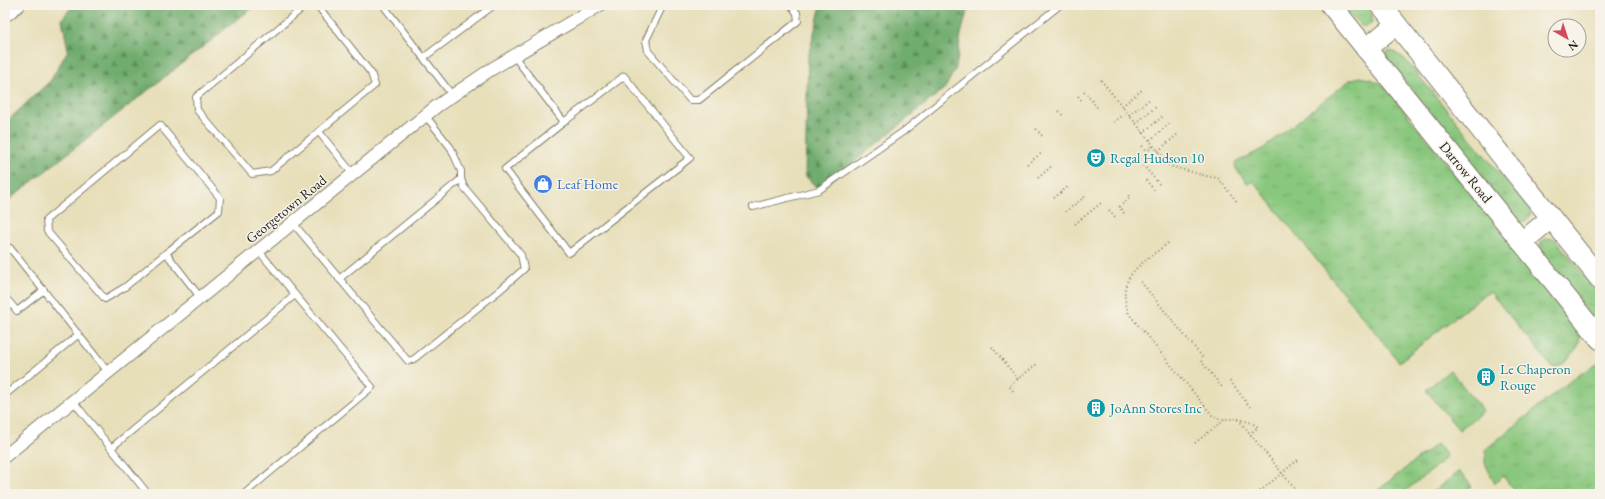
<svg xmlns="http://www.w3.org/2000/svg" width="1605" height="499" font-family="'EB Garamond',serif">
  <defs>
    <pattern id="grass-tufts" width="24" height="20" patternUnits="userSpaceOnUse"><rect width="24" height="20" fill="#8ac77e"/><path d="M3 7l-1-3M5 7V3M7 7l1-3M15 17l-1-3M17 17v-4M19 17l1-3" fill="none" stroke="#76aa6c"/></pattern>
    <pattern id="forest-firs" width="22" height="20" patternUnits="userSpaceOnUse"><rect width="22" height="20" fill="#6fac6d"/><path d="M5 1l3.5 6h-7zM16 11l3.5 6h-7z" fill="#5a8b59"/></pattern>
  </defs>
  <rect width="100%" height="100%" fill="#f7f3e8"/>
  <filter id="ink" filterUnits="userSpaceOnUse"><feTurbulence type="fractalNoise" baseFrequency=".025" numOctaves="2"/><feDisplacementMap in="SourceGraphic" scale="8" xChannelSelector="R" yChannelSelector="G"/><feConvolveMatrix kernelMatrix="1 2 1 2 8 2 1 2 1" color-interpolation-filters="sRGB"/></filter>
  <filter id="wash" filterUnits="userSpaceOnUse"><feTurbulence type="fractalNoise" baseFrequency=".012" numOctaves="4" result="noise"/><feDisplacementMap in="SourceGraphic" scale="16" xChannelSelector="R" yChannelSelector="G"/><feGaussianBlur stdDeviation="0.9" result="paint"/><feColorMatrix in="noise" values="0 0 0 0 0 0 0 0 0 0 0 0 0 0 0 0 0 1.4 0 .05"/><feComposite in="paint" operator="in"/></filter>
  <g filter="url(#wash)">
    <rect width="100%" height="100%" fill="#e7dfba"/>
    <g fill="url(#grass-tufts)" stroke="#53724d">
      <polygon points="1340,5 1366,5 1372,15 1372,22 1364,27 1359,24"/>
      <polygon points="1392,51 1404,58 1519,197 1531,209 1530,216 1526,222 1516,220 1384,55 1387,52"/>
      <path d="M1359 77C1370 79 1377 80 1386 88L1582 331C1577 354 1574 353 1557 368L1552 367 1490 292 1482 296 1399 362 1253 181 1248 184 1236 169 1235 163 1264 148 1350 80Z"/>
      <path d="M1548 238 1555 239 1600 295V328L1540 252C1540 244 1540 241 1548 238Z"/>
      <polygon points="1597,364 1600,365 1600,494 1517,494 1503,476 1495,484 1485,463 1486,449 1574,378"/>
      <polygon points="1450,370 1483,411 1459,430 1426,390"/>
      <polygon points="1438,444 1446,455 1446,458 1402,494 1373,494 1435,445"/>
      <path d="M1458 472H1460L1471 485C1467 499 1441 494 1430 494Z"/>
    </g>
    <g fill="url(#forest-firs)" stroke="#466444">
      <polygon points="73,5 256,5 5,203 5,123 51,80 68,50 62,19"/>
      <polygon points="821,5 969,5 961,34 956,68 945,88 832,180 819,190 805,176 808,58"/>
    </g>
  </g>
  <g filter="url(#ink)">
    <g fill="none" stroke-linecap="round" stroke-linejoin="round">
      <g stroke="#827e6b" stroke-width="8">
        <g id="service">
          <polyline points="306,5 196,97 197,110 252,174 271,171 375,85 371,73 317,5"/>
          <polyline points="383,5 452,95"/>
          <polyline points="663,5 646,40 648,51 690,100 699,100 798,21 797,13 791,5"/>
          <polyline points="514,56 564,122 624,76 690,158 569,253 505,169 564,122"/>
          <polyline points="423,58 494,5"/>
          <polyline points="319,132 353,174"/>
          <polyline points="753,207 819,190 904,131 1060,5"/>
          <polyline points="293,223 408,361 414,359 500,290 524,269 521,255 464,187 461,179 461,171 451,148 425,115"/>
          <polyline points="5,251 10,248 108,372"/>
          <polyline points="166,253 125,287 105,299 47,231 46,220 160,125 220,198 219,211 166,253 200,297"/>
          <polyline points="339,279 461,179"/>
          <polyline points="5,297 17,311 44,290"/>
          <polyline points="5,395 79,334"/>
          <polyline points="73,401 148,494"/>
          <polyline points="111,448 295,295"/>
          <polyline points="244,494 372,387 258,250"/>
        </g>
      </g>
      <g stroke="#827e6b" stroke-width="14">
        <g id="minor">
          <polyline points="5,16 19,5"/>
          <polyline points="5,456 437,106 490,70 600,5"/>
        </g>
      </g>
      <g stroke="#827e6b" stroke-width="22">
        <g id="primary">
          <polyline points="1331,5 1600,339"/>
          <polyline points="1381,5 1600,279"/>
          <polyline points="1366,49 1396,24"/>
          <polyline points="1522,242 1551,218"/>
        </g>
      </g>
      <g stroke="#827e6b" stroke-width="2" stroke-dasharray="1 3" stroke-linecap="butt">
        <polyline points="1101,80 1170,166 1206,176 1218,178 1238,203"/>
        <polyline points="1084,91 1099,110"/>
        <polyline points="1078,96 1083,102"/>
        <polyline points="1122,106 1142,90"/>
        <polyline points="1059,111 1064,117"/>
        <polyline points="1129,115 1150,99"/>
        <polyline points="1114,122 1127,112"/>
        <polyline points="1136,123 1156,107"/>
        <polyline points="1036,129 1043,137"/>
        <polyline points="1143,133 1163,116"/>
        <polyline points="1150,140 1170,123"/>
        <polyline points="1142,146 1147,151"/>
        <polyline points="1158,151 1178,134"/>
        <polyline points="1143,155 1154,145"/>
        <polyline points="1027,164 1043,152"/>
        <polyline points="1143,165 1160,185"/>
        <polyline points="1038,178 1053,165"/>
        <polyline points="1146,180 1154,190"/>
        <polyline points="1054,198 1069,186"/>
        <polyline points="1109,210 1117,219"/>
        <polyline points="1065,212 1086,196"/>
        <polyline points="1124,213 1119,207 1130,198 1128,195"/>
        <polyline points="1075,224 1101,203"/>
        <path d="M1168 243C1142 264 1114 276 1129 314L1212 415 1219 419H1238L1299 494"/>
        <polyline points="1141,282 1204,359"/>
        <polyline points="992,347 1018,379"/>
        <polyline points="1201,361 1222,387"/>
        <polyline points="1230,381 1250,407"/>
        <polyline points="1013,391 1009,386 1037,364"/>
        <polyline points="1238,419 1252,423 1258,427 1250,434"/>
        <polyline points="1195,443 1224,420"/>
        <polyline points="1257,494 1300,458"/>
      </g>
      <use href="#service" stroke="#fff" stroke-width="6"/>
      <use href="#minor" stroke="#fff" stroke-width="12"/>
      <use href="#primary" stroke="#fff" stroke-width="20"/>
    </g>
  </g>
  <defs>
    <g id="theatre-disc" transform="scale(1)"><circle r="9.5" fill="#0f9aa8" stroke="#f7f3e8"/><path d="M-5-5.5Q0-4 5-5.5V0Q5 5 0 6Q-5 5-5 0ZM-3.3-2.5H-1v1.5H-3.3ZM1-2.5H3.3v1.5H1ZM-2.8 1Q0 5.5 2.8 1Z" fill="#fff"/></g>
    <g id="shop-disc" transform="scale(1)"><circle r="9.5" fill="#3f7fe0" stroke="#f7f3e8"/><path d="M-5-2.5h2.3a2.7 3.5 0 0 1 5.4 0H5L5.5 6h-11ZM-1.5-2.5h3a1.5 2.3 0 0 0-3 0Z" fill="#fff"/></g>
    <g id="building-disc" transform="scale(1)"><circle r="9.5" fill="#0f9aa8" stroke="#f7f3e8"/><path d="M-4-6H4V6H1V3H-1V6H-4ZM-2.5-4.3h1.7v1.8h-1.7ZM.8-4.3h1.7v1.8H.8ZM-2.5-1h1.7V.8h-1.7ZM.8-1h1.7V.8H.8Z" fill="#fff"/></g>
  </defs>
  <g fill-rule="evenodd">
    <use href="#theatre-disc" x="1096" y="158"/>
    <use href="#shop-disc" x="543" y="184"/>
    <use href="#building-disc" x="1486" y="377"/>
    <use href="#building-disc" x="1096" y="408"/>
  </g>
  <g text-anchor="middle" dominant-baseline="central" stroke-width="3" stroke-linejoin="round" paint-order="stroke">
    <g font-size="14" fill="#0d838f" stroke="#f7f3e8" text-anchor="start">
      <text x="1110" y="158">Regal Hudson 10</text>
      <text x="1500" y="369">Le Chaperon<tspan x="1500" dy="16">Rouge</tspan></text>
      <text x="1110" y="408">JoAnn Stores Inc</text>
    </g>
    <g font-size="14" fill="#1c1c1c" stroke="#f7f3e8">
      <text transform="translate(1466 172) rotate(51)">Darrow Road</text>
      <text transform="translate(286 209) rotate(-39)">Georgetown Road</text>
    </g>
    <g font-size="14" fill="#366cbe" stroke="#f7f3e8" text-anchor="start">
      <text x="557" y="184">Leaf Home</text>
    </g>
  </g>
  <rect width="1605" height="499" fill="none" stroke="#f7f3e8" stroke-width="20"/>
  <g transform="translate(1567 38) rotate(141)"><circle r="19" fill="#f7f3e8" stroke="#9f9d96"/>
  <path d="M0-3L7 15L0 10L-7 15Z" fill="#d1495b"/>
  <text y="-6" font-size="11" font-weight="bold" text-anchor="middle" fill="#1c1c1c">N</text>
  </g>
</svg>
